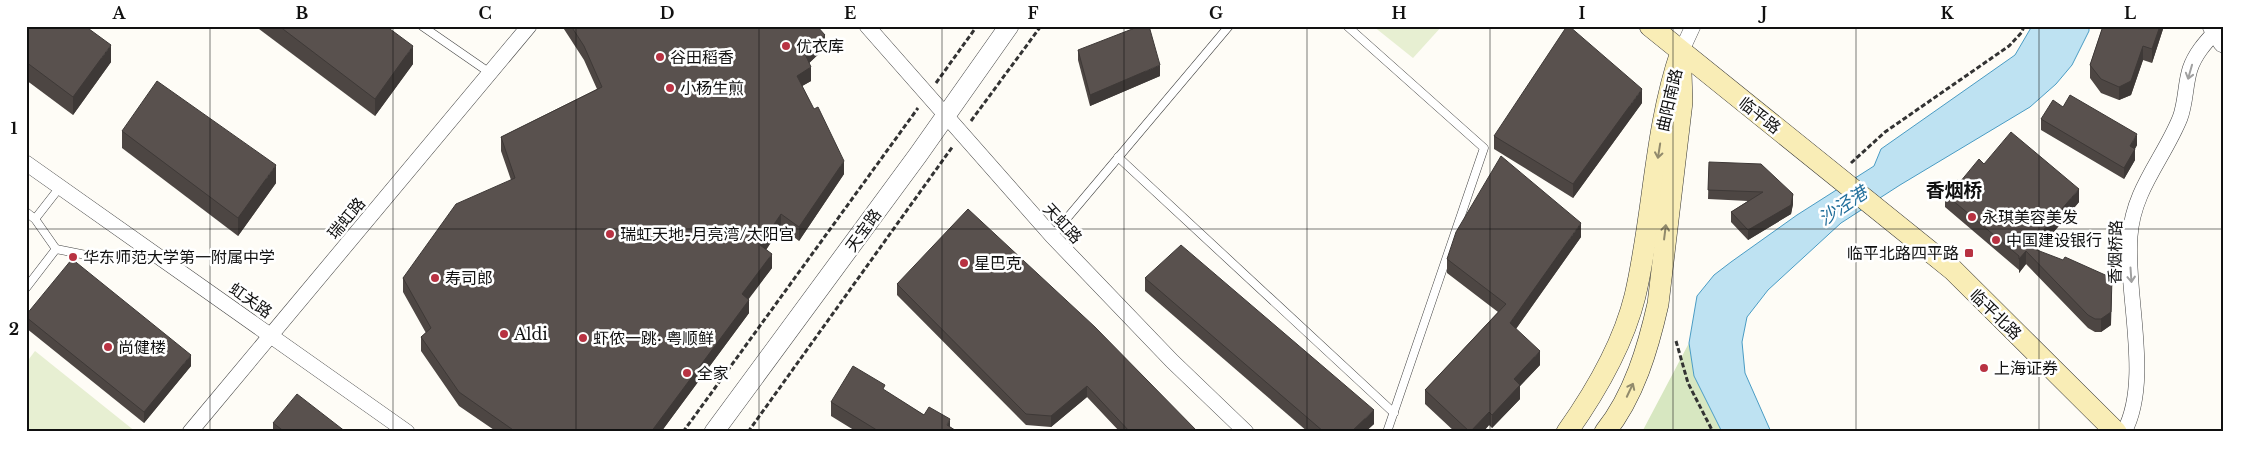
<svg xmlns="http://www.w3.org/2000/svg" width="2249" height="458" font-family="'Libre Baskerville','Noto Sans SC',serif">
  <rect width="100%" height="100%" fill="#fefcf6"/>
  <polygon fill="#d7e7c1" points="1689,343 1694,376 1722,432 1642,432"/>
  <g fill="#e7efd2">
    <polygon points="1373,26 1442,26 1413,58"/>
    <polygon points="35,351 136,432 26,432 26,363"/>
  </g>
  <polygon fill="#bee2f2" stroke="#4a9cc4" points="2032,26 2089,26 2089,31 2072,65 2056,84 2030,107 1900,185 1841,223 1768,290 1747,317 1742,342 1745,373 1771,432 1722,432 1694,376 1689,343 1697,296 1714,275 1731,262 1797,215 1874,166 1881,149 2015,55"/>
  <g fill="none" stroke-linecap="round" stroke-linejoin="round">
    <g stroke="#444" stroke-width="9">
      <g id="service">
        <polyline points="422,26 490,73"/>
        <polyline points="1347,26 1484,148 1387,432"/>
        <polyline points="1118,157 1394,413"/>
        <polyline points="26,212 35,219 56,249 26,288"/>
        <polyline points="35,219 60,187"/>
        <polyline points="1052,236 1229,26"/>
        <polyline points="56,249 86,255"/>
      </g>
    </g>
    <g stroke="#444" stroke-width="16">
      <g id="minor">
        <polyline points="867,26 1052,236 1172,361 1246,432"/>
        <polyline points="1681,52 1693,26"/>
        <polyline points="26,163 407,432"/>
        <polyline points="190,432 529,26"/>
        <path d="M2124 432C2152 380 2125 294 2130 236 2133 190 2164 158 2180 118 2186 102 2185 85 2190 69 2195 54 2205 43 2215 32"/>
      </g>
    </g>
    <g stroke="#444" stroke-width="20">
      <g id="tertiary">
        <polyline points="2212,26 2223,43"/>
        <polyline points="714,432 918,155 1009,26"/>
      </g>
    </g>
    <g stroke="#333" stroke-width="22">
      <g id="secondary">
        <polyline points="1650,26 1953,270 2116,432"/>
        <path d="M1567 432C1596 391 1623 345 1635 296 1654 215 1654 131 1681 52"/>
        <path d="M1605 432C1634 396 1648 348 1658 304L1682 102 1681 72"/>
      </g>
    </g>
    <g stroke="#333" stroke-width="3" stroke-dasharray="5 2.5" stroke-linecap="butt">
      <polyline points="936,83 977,26"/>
      <polyline points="971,121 1041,26"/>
      <polyline points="1851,163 1885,132 2009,46 2022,32 2024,26"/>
      <polyline points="1676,341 1688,383 1713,432"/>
      <polyline points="683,432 918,108"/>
      <polyline points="748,432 953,146"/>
    </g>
    <use href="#service" stroke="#fff" stroke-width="8"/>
    <use href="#minor" stroke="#fff" stroke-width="15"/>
    <use href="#tertiary" stroke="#fff" stroke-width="19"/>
    <use href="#secondary" stroke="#f9edb6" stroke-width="21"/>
  </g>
  <g fill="#4d4643">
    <polygon points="26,26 111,62 73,115 26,80"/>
    <polygon points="259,26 386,26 413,64 375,116 259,29"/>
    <polygon points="562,26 597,26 599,29 825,48 809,63 811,81 802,86 844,174 799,241 781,227 766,250 772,268 748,299 749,313 661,432 497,432 459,406 421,351 421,337 426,333 403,292 403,278 511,180 501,151 501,137 597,89 584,60"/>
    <polygon points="2103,26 2164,26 2152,63 2143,60 2131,95 2119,100 2101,93 2090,78 2090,65"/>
    <polygon points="1078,50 1160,76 1090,106 1078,60"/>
    <polygon points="1642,103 1573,198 1494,149 1494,136"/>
    <polygon points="2063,107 2137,145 2135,149 2135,160 2124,179 2041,130 2041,119"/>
    <polygon points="122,131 276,183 238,236 122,148"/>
    <polygon points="1709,162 1793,204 1791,214 1748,240 1731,222 1731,212 1748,201 1708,199"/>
    <polygon points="1984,164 2079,202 2038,251 2111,325 2101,332 2095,332 2088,328 2026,264 2019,273 2019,270 1945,207 1945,194"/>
    <polygon points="1581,237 1516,329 1540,365 1520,386 1520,399 1492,428 1489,425 1483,432 1455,432 1425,404 1425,390 1498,312 1447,273 1447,259"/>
    <polygon points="1145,278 1374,424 1365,432 1308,432 1145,291"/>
    <polygon points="897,284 1198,432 1120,432 1087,397 1051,427 1026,425 897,295"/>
    <polygon points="26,315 191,366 144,423 26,328"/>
    <polygon points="885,391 924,415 950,427 958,432 857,432 831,416 831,402"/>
    <polygon points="273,423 346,432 273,432"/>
  </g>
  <g fill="#3e3937">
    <polygon points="2160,26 2164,26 2152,63 2152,49"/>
    <polygon points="825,35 825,48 805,67 805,54"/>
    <polygon points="111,45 111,62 73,115 73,97"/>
    <polygon points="413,46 413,64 375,116 375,99"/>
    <polygon points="2143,46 2143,60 2131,95 2119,100 2119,87"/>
    <polygon points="1160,65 1160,76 1090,106 1090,95"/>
    <polygon points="811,67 811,81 797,89 797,76"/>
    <polygon points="1642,89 1642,103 1573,198 1573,184"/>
    <polygon points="2137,134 2137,145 2130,157 2130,146"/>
    <polygon points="2135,149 2135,160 2124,179 2124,168"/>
    <polygon points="844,161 844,174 799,241 799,227"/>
    <polygon points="276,165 276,183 238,236 238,218"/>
    <polygon points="2079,189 2079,202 2032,257 2029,247"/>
    <polygon points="1793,194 1793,204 1791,214 1748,240 1748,230"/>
    <polygon points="781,214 781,227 760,259 760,245"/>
    <polygon points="1581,223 1581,237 1510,337 1510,323"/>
    <polygon points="2026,251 2026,264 2019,273 2019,259"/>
    <polygon points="772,254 772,268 742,308 742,294"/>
    <polygon points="2112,291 2111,325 2101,332 2101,319"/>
    <polygon points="749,300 749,313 661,432 651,432"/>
    <polygon points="1540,351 1540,365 1520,386 1520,399 1492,428 1492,415 1514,379"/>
    <polygon points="191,355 191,366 144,423 144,412"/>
    <polygon points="1087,386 1087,397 1051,427 1051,416"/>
    <polygon points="1374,410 1374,424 1365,432 1351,432"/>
    <polygon points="1489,412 1489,425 1483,432 1470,432"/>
    <polygon points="950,419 950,432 947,425"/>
  </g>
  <g fill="#59514e" stroke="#3e3937">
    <polygon points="26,26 85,26 111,45 73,97 26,62"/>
    <polygon points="279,26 386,26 413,46 375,99"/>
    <polygon points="571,26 597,26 599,29 602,26 817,26 825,35 805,54 811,67 797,76 814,109 818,107 844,161 799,227 781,214 760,245 772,254 742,294 749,300 651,432 516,432 459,392 421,337 431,328 403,278 456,204 515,178 501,137 602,87 584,46"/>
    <polygon points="1140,26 1149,26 1160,65 1090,95 1078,50"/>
    <polygon points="1567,26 1569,26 1642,89 1573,184 1494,136"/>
    <polygon points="2103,26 2160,26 2152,49 2143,46 2131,81 2119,87 2101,79 2090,65"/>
    <polygon points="157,81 276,165 238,218 122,131"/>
    <polygon points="2070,95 2137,134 2130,146 2135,149 2124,168 2041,119 2053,100 2063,107"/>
    <polygon points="2011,132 2079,189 2029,247 2063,260 2065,257 2112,278 2111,312 2101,319 2095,319 2088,315 2026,251 2019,259 2019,256 1945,194 1957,180 1960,182 1979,159 1984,164"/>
    <polygon points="1501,156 1581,223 1510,323 1540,351 1514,379 1520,385 1492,415 1489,412 1470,432 1425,390 1506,304 1447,259 1456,232"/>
    <polygon points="1709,162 1761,164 1793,194 1791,205 1748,230 1731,212 1763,192 1708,190"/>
    <polygon points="968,209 1095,327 1198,432 1130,432 1087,386 1051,416 1026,414 897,284"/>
    <polygon points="1181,245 1374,410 1351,432 1324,432 1145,278"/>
    <polygon points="72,259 191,355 144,412 26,317 26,315"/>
    <polygon points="853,366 885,385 883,389 924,415 929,407 950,419 947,425 958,432 885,432 882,430 881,432 880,432 831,402"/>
    <polygon points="297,394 346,432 285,432 273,423"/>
  </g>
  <defs><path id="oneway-shaft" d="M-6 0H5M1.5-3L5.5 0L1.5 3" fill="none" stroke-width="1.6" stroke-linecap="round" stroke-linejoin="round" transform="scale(1.25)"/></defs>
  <g stroke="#a0a0a0">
    <use href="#oneway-shaft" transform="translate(2190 72) rotate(106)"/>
    <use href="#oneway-shaft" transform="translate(2131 275) rotate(86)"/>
  </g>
  <g stroke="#918a6c">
    <use href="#oneway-shaft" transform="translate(1659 151) rotate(99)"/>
    <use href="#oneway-shaft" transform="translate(1665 232) rotate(-83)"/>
    <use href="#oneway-shaft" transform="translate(1630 390) rotate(-65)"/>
  </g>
  <path fill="none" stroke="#111" stroke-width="1" stroke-opacity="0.55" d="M210 26V432M393 26V432M576 26V432M759 26V432M942 26V432M1124 26V432M1307 26V432M1490 26V432M1673 26V432M1856 26V432M2039 26V432M26 229H2223"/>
  <g fill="#b83242" stroke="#fff" stroke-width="2">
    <circle cx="786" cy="46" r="5"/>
    <circle cx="660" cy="57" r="5"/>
    <circle cx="670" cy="88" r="5"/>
    <circle cx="1972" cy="217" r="5"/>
    <circle cx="610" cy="234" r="5"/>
    <circle cx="1996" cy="240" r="5"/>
    <rect x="1964" y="248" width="10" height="10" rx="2.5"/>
    <circle cx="73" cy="257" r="5"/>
    <circle cx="964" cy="263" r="5"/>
    <circle cx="435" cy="278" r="5"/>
    <circle cx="504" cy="334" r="5"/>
    <circle cx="583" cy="338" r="5"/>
    <circle cx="108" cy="347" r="5"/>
    <circle cx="1984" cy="368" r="5"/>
    <circle cx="687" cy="373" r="5"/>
  </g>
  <g text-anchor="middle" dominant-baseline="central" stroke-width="5" stroke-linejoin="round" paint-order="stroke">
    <g font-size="16" fill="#111" stroke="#fff" text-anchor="start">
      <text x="796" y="46">优衣库</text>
      <text x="670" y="57">谷田稻香</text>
      <text x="680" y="88">小杨生煎</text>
      <text x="1982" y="217">永琪美容美发</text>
      <text x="620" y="234">瑞虹天地-月亮湾/太阳宫</text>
      <text x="2006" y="240">中国建设银行</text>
      <text x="1959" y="253" text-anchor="end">临平北路四平路</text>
      <text x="83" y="257">华东师范大学第一附属中学</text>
      <text x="974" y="263">星巴克</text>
      <text x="445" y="278">寿司郎</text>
      <text x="514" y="334">Aldi</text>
      <text x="593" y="338">虾侬一跳· 粤顺鲜</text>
      <text x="118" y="347">尚健楼</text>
      <text x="1994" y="368">上海证券</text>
      <text x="697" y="373">全家</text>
    </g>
    <g font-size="16" fill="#111" stroke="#fff">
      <text transform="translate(1669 100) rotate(-77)">曲阳南路</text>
      <text transform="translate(1760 115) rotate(38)">临平路</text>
      <text transform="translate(346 218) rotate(-50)">瑞虹路</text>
      <text transform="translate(1063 223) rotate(47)">天虹路</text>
      <text transform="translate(863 230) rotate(-54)">天宝路</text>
      <text transform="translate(2115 252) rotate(-89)">香烟桥路</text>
      <text transform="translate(251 300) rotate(35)">虹关路</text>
      <text transform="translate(1996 314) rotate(44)">临平北路</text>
    </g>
    <g font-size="18" font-style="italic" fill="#226f9b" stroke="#fff">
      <text transform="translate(1843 206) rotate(-34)">沙泾港</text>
    </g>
    <g font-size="19" font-weight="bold" fill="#111" stroke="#fff">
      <text x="1954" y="190">香烟桥</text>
    </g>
  </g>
  <rect width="2249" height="458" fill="none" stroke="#ffffff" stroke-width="55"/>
  <rect x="28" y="28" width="2194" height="402" fill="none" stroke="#111" stroke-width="2"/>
  <g font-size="16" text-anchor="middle" font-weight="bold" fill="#111">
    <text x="119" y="19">A</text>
    <text x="302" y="19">B</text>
    <text x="485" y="19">C</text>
    <text x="667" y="19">D</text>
    <text x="850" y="19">E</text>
    <text x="1033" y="19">F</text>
    <text x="1216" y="19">G</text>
    <text x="1399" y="19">H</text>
    <text x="1582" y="19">I</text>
    <text x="1764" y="19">J</text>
    <text x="1947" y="19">K</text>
    <text x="2130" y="19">L</text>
    <text x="14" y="134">1</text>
    <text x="14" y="335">2</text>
  </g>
</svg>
